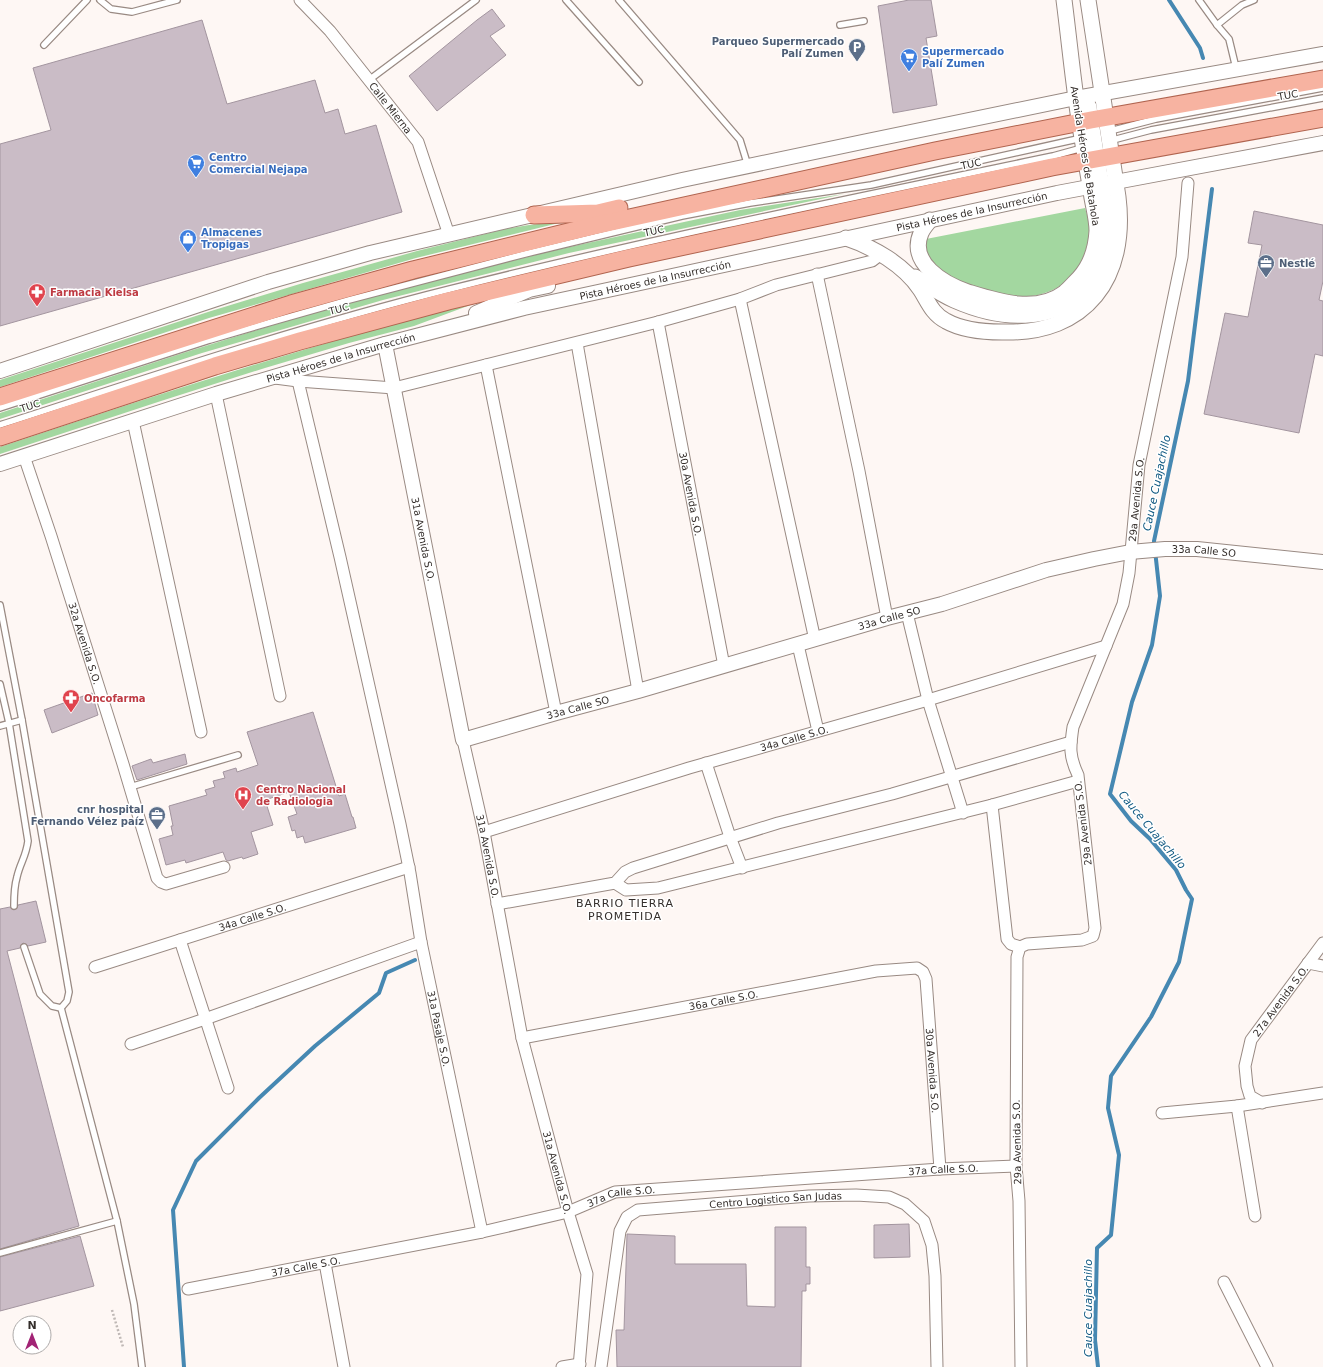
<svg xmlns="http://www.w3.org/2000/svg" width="1323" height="1367" font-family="'DejaVu Sans',sans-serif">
  <rect width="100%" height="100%" fill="#fef7f4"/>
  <g fill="#a3d7a0">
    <polygon points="844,194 569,253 383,300 202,353 0,419 0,413 183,353 315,312 415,285 551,251 684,222 740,210"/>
    <path d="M1085 208C1091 225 1090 238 1084 255 1074 286 1043 299 1011 297 1000 296 987 290 976 287 966 284 939 274 933 265 927 257 926 249 926 239Z"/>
    <polygon points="567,221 416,258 209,318 0,387 0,380 211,311 303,283 417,251 505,229 529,225"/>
    <path d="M473 304 414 326 349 343 265 368 161 401 0 454V447C157 395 313 343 473 304Z"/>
  </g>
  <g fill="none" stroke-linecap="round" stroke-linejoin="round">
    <g stroke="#4688b2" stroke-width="4">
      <polyline points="1169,0 1200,48 1203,58"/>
      <polyline points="184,1367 173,1210 196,1161 259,1098 315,1046 379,993 386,973 415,960"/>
      <polyline points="1098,1367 1095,1340 1097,1248 1111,1235 1119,1155 1108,1108 1111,1076 1151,1017 1179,962 1192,899 1186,890 1176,870 1150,839 1131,821 1110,794 1132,702 1152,645 1160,596 1154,541 1188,381 1212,189"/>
    </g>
  </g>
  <g fill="#cabcc6" stroke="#a3959f">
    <polygon points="909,0 931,0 937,36 926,38 937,105 893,113 878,6"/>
    <polygon points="492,9 505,26 490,36 506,55 437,111 409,76 477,20"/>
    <polygon points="202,20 227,104 315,80 325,113 338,109 345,134 376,125 402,212 0,326 0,144 51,130 33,68"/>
    <polygon points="1254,211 1323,225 1323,281 1319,300 1323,301 1323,356 1315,354 1299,433 1204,414 1225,313 1248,317 1262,245 1248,243"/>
    <polygon points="92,693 98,715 52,733 44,710"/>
    <polygon points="313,712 339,796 345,794 352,817 353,817 356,828 305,843 303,836 297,838 295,830 292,831 288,817 297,814 289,792 265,800 273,825 251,832 258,854 243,859 242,857 228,861 226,860 223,852 186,863 185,860 166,865 159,839 173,835 171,826 173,826 169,806 207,795 205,790 215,787 213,781 225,778 223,772 236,768 237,772 258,765 247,732"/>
    <polygon points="185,754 187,764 137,780 132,766 151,759 153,763"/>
    <polygon points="36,901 46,942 28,946 26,944 23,943 21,945 20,948 7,951 79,1226 0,1249 0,909 10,907 12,909 14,910 17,908 18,905"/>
    <polygon points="909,1224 910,1257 874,1258 874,1225"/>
    <polygon points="775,1227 806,1227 806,1267 810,1267 810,1284 806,1284 806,1291 802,1291 801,1367 617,1367 616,1330 624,1330 627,1234 675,1236 675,1264 746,1264 747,1306 775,1307"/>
    <polygon points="80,1236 94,1286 0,1311 0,1257"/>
  </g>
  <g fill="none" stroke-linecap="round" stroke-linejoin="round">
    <g stroke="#998a83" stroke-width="8">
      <g id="service">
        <polyline points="100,0 111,9 132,12 177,0"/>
        <polyline points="566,0 639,82"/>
        <polyline points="619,0 740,140 748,166"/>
        <polyline points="1199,0 1217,25 1229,39 1236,68"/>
        <polyline points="840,25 864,21"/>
        <polyline points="1217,25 1242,5 1254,0"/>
        <polyline points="44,45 87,0"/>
        <polyline points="369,80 476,0"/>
        <polyline points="1110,131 1156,119 1323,88"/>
        <polyline points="1109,141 1151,130 1323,98"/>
        <polyline points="0,408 210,340 275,321 349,300 525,254 682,216 750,203 871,185 1082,138"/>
        <path d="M0 425C149 377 298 327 450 289 649 239 851 198 1053 156L1082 148"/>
        <polyline points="0,605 22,720 69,992 67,1001 61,1008"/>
        <path d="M0 684 9 723 28 841C26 857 20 863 17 877 14 887 14 896 14 906"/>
        <polyline points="0,726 22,720"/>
        <polyline points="130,787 238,755"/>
        <polyline points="24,947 40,994 52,1006 61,1008"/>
        <polyline points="61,1008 117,1221 134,1304 142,1367"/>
        <polyline points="0,1253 117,1221"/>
      </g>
    </g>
    <g stroke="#998a83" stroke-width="13">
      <g id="minor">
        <path id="s1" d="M300 0 330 31 418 142 449 235"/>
        <polyline points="817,274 859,471 887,618"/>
        <polyline points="740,299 815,640"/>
        <path id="s2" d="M658 322 724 666"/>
        <polyline points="577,343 638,691"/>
        <polyline points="486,365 556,713"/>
        <polyline points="275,378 298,381 394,388 658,322 740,299 776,285 872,261 881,254"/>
        <path id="s3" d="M298 381 340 557 400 824 410 873 421 942 482 1232"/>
        <polyline points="216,394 280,696"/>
        <polyline points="133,421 201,732"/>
        <path id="s4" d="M24 456 51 536 123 764 157 878 161 882 166 884 224 867"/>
        <polyline points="907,613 928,700 963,813"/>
        <polyline points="798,645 818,731"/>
        <path id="s5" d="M463 740 484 832 522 1038 568 1212 587 1274 579 1367"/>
        <polyline points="706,763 730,837 742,868"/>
        <polyline points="992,805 1007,939 1011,944 1020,947"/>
        <path id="s6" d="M484 832 689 768 928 700 1106 646"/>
        <polyline points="615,883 626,890 658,888 992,805 1078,781"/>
        <polyline points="497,904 615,883 625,872 633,868 778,823 892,794 1071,742"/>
        <polyline points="180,940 228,1088"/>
        <polyline points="1308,963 1323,966"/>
        <path id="s7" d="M95 967 409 867"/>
        <path id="s8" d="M522 1038 876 971 917 968 923 972 926 979 940 1169"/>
        <polyline points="131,1044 205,1019 421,942"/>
        <path id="s9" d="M1262 1103 1250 1096 1247 1086 1245 1066 1251 1040 1323 943"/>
        <polyline points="1237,1106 1255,1216"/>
        <polyline points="1162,1113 1237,1106 1323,1093"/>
        <polyline points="325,1263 344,1367"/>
        <polyline points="1224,1282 1267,1367"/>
        <path id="s10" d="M188 1289 482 1232 568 1212 615 1192 940 1169 1016 1166"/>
        <polyline points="562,1367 580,1364"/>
        <path id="s11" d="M601 1367 620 1231 627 1217 638 1210 809 1196 856 1195 889 1197 905 1204 924 1221 932 1245 935 1276 937 1367"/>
        <path id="s12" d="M1021 1367 1019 1201 1016 1166 1017 957 1020 947 1027 944 1082 940 1093 936 1095 928 1078 775C1069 756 1070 747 1073 727L1123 604 1129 573 1139 465 1182 257 1188 183"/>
      </g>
    </g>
    <g stroke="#998a83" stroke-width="16">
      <g id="tertiary">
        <polyline points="476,313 529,290 548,286"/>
        <path id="s13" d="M385 344 463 740 556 713 638 691 887 618 942 604 1046 570 1094 559 1130 552 1165 549H1197L1323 562"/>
        <polyline points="0,371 268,282 370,253 682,180 867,141 1076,98 1323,54"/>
        <path id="s14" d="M0 464 216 394 385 344 524 308 1057 193 1323 143"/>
      </g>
    </g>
    <g stroke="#998a83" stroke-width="17">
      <g id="secondary">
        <path d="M930 220C927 224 923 228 921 233 908 263 944 284 968 292 997 301 1036 314 1064 293 1069 289 1074 283 1079 278 1090 266 1096 248 1097 231 1097 220 1094 209 1092 198 1089 178 1085 158 1082 138 1074 93 1070 46 1064 0"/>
        <path d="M846 238C873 247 904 265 920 289 928 301 932 314 946 321 962 330 984 332 1002 332 1087 335 1128 277 1118 197L1088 0"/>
        <path d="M915 277C928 285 940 294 954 300 997 319 1056 327 1088 284 1096 273 1103 260 1105 246 1109 223 1104 199 1100 176 1096 153 1092 130 1089 107 1085 101 1083 99 1076 98"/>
      </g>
    </g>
    <g stroke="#b0644f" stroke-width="19">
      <g id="primary">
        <polyline points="534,215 598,213 619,208"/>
        <polyline points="0,397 291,304 413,270 593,226 935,151 1091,120 1323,79"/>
        <polyline points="0,437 215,366 300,341 448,301 629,258 1052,167 1323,118"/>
      </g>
    </g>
    <polyline stroke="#bfb8b5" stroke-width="2.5" stroke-dasharray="2 2" stroke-linecap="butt" points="112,1310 123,1347"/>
    <use href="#service" stroke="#fff" stroke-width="5.5"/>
    <use href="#minor" stroke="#fff" stroke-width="11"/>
    <use href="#tertiary" stroke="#fff" stroke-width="14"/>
    <use href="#secondary" stroke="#fff" stroke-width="15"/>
    <use href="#primary" stroke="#f7b3a1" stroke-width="17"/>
  </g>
  <defs>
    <g id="parking-pin" transform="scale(0.9)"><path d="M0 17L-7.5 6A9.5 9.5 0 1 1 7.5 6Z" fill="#5c6f8a" stroke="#fff"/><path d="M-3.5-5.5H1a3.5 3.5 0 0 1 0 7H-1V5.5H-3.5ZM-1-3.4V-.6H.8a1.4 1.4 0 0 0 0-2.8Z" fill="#fff"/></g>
    <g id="supermarket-pin" transform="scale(0.9)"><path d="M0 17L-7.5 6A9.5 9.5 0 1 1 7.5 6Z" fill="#3f7fe0" stroke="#fff"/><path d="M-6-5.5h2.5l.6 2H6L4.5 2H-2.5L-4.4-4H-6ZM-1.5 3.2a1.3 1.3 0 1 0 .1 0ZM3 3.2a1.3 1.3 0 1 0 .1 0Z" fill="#fff"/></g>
    <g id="shop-pin" transform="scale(0.9)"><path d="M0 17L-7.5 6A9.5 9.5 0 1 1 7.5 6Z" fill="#3f7fe0" stroke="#fff"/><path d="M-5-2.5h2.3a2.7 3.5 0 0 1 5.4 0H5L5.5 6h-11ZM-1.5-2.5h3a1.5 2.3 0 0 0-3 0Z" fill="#fff"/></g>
    <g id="office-pin" transform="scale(0.9)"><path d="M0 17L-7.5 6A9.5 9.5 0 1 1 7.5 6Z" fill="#5c6f8a" stroke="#fff"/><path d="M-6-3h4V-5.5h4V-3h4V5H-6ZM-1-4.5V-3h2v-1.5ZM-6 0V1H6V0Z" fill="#fff"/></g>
    <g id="pharmacy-pin" transform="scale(0.9)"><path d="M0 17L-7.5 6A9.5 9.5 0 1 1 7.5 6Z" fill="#e0444e" stroke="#fff"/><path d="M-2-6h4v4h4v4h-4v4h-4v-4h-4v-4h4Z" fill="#fff"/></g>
    <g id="hospital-pin" transform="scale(0.9)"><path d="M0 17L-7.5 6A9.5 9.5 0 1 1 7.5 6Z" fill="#e0444e" stroke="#fff"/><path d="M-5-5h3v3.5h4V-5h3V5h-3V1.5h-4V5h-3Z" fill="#fff"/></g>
  </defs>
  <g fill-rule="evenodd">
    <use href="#parking-pin" x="857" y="47"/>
    <use href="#supermarket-pin" x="909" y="57"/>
    <use href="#supermarket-pin" x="196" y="163"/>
    <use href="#shop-pin" x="188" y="238"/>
    <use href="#office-pin" x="1266" y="263"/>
    <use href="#pharmacy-pin" x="37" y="292"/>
    <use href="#pharmacy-pin" x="71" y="698"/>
    <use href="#hospital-pin" x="243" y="795"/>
    <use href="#office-pin" x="157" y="815"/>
  </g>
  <g text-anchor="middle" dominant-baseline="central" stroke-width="3" stroke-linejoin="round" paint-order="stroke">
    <g font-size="10" font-weight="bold" fill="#4e5e75" stroke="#fff" text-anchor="end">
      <text x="844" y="41">Parqueo Supermercado<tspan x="844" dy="12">Palí Zumen</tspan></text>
      <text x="1279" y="263" text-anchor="start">Nestlé</text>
      <text x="144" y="809">cnr hospital<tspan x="144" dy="12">Fernando Vélez paíz</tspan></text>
    </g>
    <g font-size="10" font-weight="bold" fill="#366cbe" stroke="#fff" text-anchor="start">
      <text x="922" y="51">Supermercado<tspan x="922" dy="12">Palí Zumen</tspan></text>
      <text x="209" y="157">Centro<tspan x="209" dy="12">Comercial Nejapa</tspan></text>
      <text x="201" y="232">Almacenes<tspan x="201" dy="12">Tropigas</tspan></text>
    </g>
    <g font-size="10" fill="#342e2b" stroke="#fff">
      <text transform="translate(1288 95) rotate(-10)">TUC</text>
      <text stroke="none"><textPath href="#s1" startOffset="141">Calle Mierna</textPath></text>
      <text transform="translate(1085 156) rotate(81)">Avenida Héroes de Batahola</text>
      <text transform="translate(971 164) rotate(-12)">TUC</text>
      <text stroke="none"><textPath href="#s14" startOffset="1005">Pista Héroes de la Insurrección</textPath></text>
      <text transform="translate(654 231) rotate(-12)">TUC</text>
      <text stroke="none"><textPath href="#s14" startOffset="681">Pista Héroes de la Insurrección</textPath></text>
      <text transform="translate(339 309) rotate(-15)">TUC</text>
      <text stroke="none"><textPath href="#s14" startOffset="357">Pista Héroes de la Insurrección</textPath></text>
      <text transform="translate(30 406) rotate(-18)">TUC</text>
      <text stroke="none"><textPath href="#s2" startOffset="175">30a Avenida S.O.</textPath></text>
      <text stroke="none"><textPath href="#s12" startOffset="945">29a Avenida S.O.</textPath></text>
      <text stroke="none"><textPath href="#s13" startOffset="199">31a Avenida S.O.</textPath></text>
      <text stroke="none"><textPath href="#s13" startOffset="1171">33a Calle SO</textPath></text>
      <text stroke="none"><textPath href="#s13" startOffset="847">33a Calle SO</textPath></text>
      <text stroke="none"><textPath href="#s4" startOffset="197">32a Avenida S.O.</textPath></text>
      <text stroke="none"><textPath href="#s13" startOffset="523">33a Calle SO</textPath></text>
      <text stroke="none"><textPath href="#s6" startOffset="324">34a Calle S.O.</textPath></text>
      <text transform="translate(1083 823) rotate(-97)">29a Avenida S.O.</text>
      <text stroke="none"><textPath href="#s5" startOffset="119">31a Avenida S.O.</textPath></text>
      <text stroke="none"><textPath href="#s7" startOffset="165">34a Calle S.O.</textPath></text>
      <text stroke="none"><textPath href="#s8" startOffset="205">36a Calle S.O.</textPath></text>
      <text stroke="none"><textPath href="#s9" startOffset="120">27a Avenida S.O.</textPath></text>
      <text stroke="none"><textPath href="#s3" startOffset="663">31a Pasaje S.O.</textPath></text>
      <text stroke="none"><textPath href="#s8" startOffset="508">30a Avenida S.O.</textPath></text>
      <text transform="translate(1017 1142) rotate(-91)">29a Avenida S.O.</text>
      <text stroke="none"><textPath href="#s10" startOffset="768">37a Calle S.O.</textPath></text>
      <text stroke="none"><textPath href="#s5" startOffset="443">31a Avenida S.O.</textPath></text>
      <text stroke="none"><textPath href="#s10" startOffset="444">37a Calle S.O.</textPath></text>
      <text stroke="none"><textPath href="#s11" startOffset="304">Centro Logistico San Judas</textPath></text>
      <text stroke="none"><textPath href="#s10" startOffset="120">37a Calle S.O.</textPath></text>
    </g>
    <g font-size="10" font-weight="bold" fill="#be3a42" stroke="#fff" text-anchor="start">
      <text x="50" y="292">Farmacia Kielsa</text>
      <text x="84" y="698">Oncofarma</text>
      <text x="256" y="789">Centro Nacional<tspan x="256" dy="12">de Radiologia</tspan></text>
    </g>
    <g font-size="11" font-style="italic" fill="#0f5881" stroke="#fff">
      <text transform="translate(1157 483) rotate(-78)">Cauce Cuajachillo</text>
      <text transform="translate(1152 830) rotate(50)">Cauce Cuajachillo</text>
      <text transform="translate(1088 1308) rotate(-90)">Cauce Cuajachillo</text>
    </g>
    <g font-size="11" letter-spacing="1" fill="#342e2b" stroke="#fff">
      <text x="625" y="903">BARRIO TIERRA<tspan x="625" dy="13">PROMETIDA</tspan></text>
    </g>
  </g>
  <g transform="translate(32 1335)"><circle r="19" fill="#ffffff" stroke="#aeabaa"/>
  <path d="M0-3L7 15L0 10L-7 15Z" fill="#a22375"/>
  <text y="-6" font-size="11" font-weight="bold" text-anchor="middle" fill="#342e2b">N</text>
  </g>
</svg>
